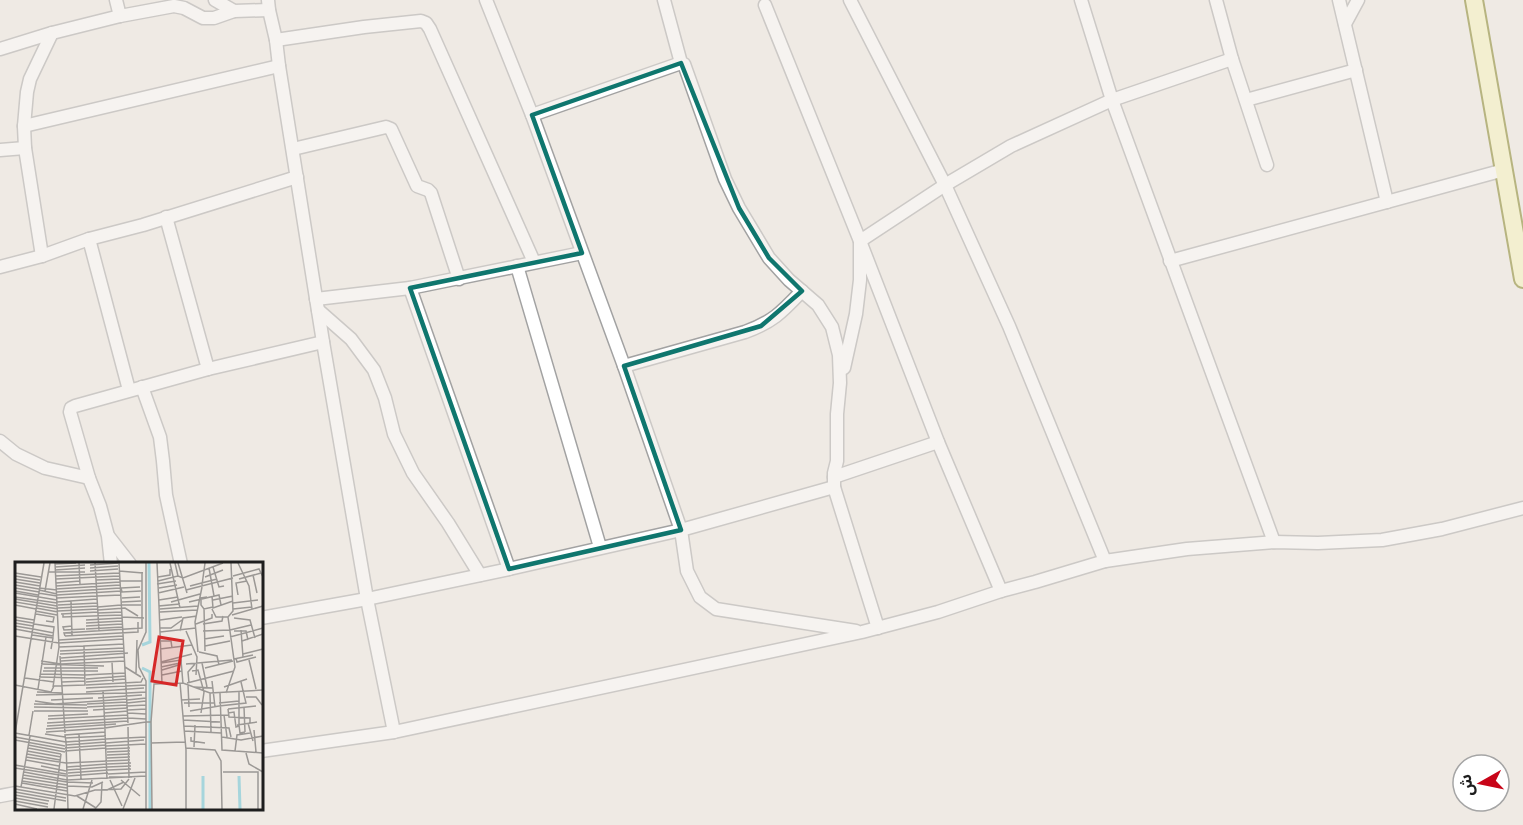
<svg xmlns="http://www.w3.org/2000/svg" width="1523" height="825" font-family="'Sofia Sans Condensed','Noto Sans Arabic',sans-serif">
  <rect width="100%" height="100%" fill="#efeae4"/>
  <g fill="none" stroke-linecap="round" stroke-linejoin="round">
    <g stroke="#a2a2a2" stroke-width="15">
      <g id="street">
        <polyline points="116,0 120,16"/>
        <polyline points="215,0 234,11 269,10"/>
        <polyline points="268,0 269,10 276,40 279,66 323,342 367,599 394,732"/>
        <polyline points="486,0 532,115 624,366 681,530 687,571 700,597 716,609 856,631"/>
        <polyline points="664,0 681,63 684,64 725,179 739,208 769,258 789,280 818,305 832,327 839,355 840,383 837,414 837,461 834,473 834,487 878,628"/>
        <polyline points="850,0 945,185 1009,326 1105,561"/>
        <polyline points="1081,0 1112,100 1274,542"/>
        <polyline points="1216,0 1232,59 1267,165"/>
        <polyline points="1339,0 1387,202"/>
        <polyline points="765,5 860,241 938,442 1001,591"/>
        <polyline points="1345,24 1358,0"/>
        <polyline points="276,40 364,27 421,21 426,23 430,29 534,262"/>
        <polyline points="0,49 52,33 120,16 174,6 184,8 203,18 214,18 234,11"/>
        <polyline points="1246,100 1356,70"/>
        <polyline points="532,115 681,63"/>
        <polyline points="24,126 279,66"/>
        <polyline points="293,149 386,127 391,129 417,186 428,190 431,193 459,279"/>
        <polyline points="0,150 25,148"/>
        <polyline points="166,217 208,369"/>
        <polyline points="89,239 129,390"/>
        <polyline points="42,256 25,148 24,126 27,92 30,79 52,33"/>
        <polyline points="1170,261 1504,170"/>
        <polyline points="517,266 600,547"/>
        <polyline points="0,267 42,256 89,239 143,225 297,177"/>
        <polyline points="410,288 509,569"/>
        <polyline points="316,299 410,288 582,253"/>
        <polyline points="318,310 351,339 374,370 385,398 394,434 413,473 448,523 480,575"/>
        <path d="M624 366 745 332C773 322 782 312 802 291"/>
        <polyline points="844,368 856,314 860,280 860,241 945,185 1011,146 1112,100 1232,59"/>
        <polyline points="142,387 160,437 163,461 166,495 181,564"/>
        <polyline points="0,441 16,454 45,468 89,478"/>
        <polyline points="834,477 938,442"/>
        <polyline points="109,537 130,564"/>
        <polyline points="111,564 108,536 100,506 89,478 70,412 71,408 75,406 208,369 323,342"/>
        <polyline points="261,618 367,599 509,569 681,530 834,487"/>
        <polyline points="261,751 394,732 862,632 938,612 1001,591 1035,582 1105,561 1187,549 1274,542 1318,543 1382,540 1442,529 1523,508"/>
        <polyline points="0,796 16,793"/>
      </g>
    </g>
    <g stroke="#737407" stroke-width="20">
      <polyline id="secondary" points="1474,0 1523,279"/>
    </g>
    <use href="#street" stroke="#fff" stroke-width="12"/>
    <use href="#secondary" stroke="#f8f5b9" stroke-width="16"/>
  </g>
  <path d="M0 0H1523V825H0ZM681 63 739 208 769 258 802 291 761 326 624 366 681 530 509 569 410 288 582 253 532 115Z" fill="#efeae4" fill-opacity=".55" fill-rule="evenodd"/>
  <path fill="none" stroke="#0f766e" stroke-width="4.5" stroke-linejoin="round" d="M681 63 739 208 769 258 802 291 761 326 624 366 681 530 509 569 410 288 582 253 532 115Z"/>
  <g transform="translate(15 562)">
    <rect width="248" height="248" fill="#efeae4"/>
    <path fill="none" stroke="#a6d5dc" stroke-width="3" d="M127 83 135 80 134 1M127 106 135 110V247M224 214 225 247M188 247V214"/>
    <path fill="none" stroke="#9b9895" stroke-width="1.5" d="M64 1 65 23M80 1 84 69M104 1 113 161M131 1V70L123 88 124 105 131 119V247M142 1 144 44M155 1 165 46M163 1 172 31M223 1 234 24 237 47M40 2 61 1M75 3 103 1M40 5 70 3M198 5 204 25 209 24M75 6 103 4M194 6 199 34M40 8 70 6M75 9 103 7M104 9 128 11M33 10H70M0 11 26 15M238 13 242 31M0 14 25 18M40 14 104 11M163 14 168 16 208 1M218 14 244 7 248 15M143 15 155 13V7M190 15 208 8M0 17 25 21M41 17 104 14M224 17 246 11M81 18 105 17M105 19H127M143 19 163 14 160 1M0 20 25 24M41 21 65 19M142 22 161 19M0 23 24 27M187 23 190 1M41 24 105 20M175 24 202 17M0 26 24 30M24 26 42 28M106 26 107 30 126 29M106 26 125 25M144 26 162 23M41 27 105 23M24 28 42 32M171 28 218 16M0 29 23 33M30 29 35 1M42 30 105 26M0 31 42 38M23 31 42 34M143 31 169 25M42 33 106 29M223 33 221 21 232 19M82 34 106 33M197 34 198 46 218 39M0 35 42 41M1 35 0 40 43 47M192 35 186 36V43L189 47 198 45M42 36 82 34M107 36 125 35M0 37 42 44M144 38 163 35M198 38 218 34M56 39 57 73M42 40 82 37M107 40 126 39M156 40 185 32M174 40 204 33 206 43M218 41 243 38M0 43 21 47M43 43 83 41M107 43H126M83 45 106 43M21 46 43 50M43 46 83 44M189 46 190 89M145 47 183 44M197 47 201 55H213M218 47 237 45M83 48 110 46 123 54M20 49 42 53M43 49 83 47M145 50 182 48M83 51 107 50M21 52 39 55 38 60 31 59M46 52 83 50M48 52V55L107 53M217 53 248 44M0 55 19 58M107 55 129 56M219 56 235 58 240 76M0 58 18 61M71 58 107 56M145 58 167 55M0 61 18 64M71 61 107 59M181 62 197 56V52M188 62 207 59 208 54M0 64 18 67M57 64 48 65 49 68 70 67M71 64 107 62M145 66H156L167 58M0 67 38 74 39 65 19 62M18 67 39 71M71 67 108 65M215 68 236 63M226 68 228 95M165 69 168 56 182 54M171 69 182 95 181 113M188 69 215 68M219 69H231L233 78M145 70 181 66M17 73 38 76 36 87M0 74 44 81 108 77M50 74 49 71 127 66V10M50 74 123 70V60M215 75 248 66M189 77 209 74M44 78 108 74M145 79H156L157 86M227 79 248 72M190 84 215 79M44 85 69 84M145 87 177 83M45 89 109 86M183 90 180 60 187 25M184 90 202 94 204 103M45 92 109 89M228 92 248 87M45 94 50 171M46 96 113 91M221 96 222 100 241 95M219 97 238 93M234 98 241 127M26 99 46 102 110 99M46 99 110 95M97 100 98 120M146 100 177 92M146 101 166 98 168 122M187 101 192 125M26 102 89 104M171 102 217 98M110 105 126 115M146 105 165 101M29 106H83M190 106 218 99M147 108 167 102M28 109H83M177 109 183 108 189 130M121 111 122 78M25 112 70 113M70 113 110 111M147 113 167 109M24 115 70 116M10 116 39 120M71 117 111 114M197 119 200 145M47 120 70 119M71 120 111 117M165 121 171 188V247M172 121 219 109M174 121 173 110 180 102M147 122 144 44 165 42M0 123 36 130 39 124 70 123 69 84 109 82M71 123 126 120 128 116M173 123 174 145M38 125 44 85 40 1M179 125 198 126M209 125 232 117M71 126 131 123M23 127 31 75M22 130 48 131M71 130 129 126M224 130V163L225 171 230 170M112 131 131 130M195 131 196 170M205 131 207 188 248 191M211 131 220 105 213 55 218 49 216 1M21 133 112 131M231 135H241L247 143M83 136 127 133M36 138 78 136M112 138 131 136M166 138 185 137M20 139 40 142 112 137M112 141 131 139M169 141H199M204 141 224 139M19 142 72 143M72 142 112 140M112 144 131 143M204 144 231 141 226 120M19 145 72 146M72 145 112 143M229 145 230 170M213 147 214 155 235 156V161M213 147 241 144M78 148 113 146M113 148 131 147M19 149H73M175 149 204 144M89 151 113 149M113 151 131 152M186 151 189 130M213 151 219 150 221 165 224 164M209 153 212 175M33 154 73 152M168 154 214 153M113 156 131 157M33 157 113 153M168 158 205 160M131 160H136L139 122 168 121 195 131 248 128M136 160 137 247M32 161 113 156M233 161 238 179M222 163 242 160M32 164 113 159M169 164 214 166 216 175M113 165 114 216M31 167 101 162M239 168 241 190M169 169 206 171M31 170 90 166 88 129M90 170 92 217M0 171 29 1M0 171 51 180 50 173 90 170V166L131 160M30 172 50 175M64 172 66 217M14 173 18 149M0 175 50 184M176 175V179L190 181M207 175 226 178 248 174M50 176 91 174M91 177 131 175M0 178 50 187M91 181 129 178M136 181 170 180M13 183 50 190M51 183 91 180M91 184 131 182M179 185 180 163M13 186 46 192M50 186 91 183M171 186 200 188 206 199 207 247M91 187 115 186M12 189 46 195M50 189 91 186M220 189 222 173 235 171M92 190 115 189M231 191 234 202 248 210M12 192 45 198M92 193 115 192M11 195 51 201M92 196 115 195M11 198 44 204M92 199 115 198M52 201 92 199M92 202 116 201M0 203 51 212M26 204 51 209M52 205 92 202M92 205 116 204M0 206 51 214M52 208 92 205M93 208 116 207M9 210 52 218 131 214M208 210H243V247M53 211 93 208M93 212 131 210M8 213 52 220M53 214 93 211M94 215H117M8 216 52 223M95 218 107 244M106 218 125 234M7 219 52 226M52 220 78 221M7 221 52 229M0 224 60 234 80 228 106 227 114 217M52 224 77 225 88 220M6 225 15 174M0 227 51 236M92 228 109 220M0 230 51 239M0 233 34 239M62 234 81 246M0 236 33 242M0 239 33 245M0 242 22 247M39 247 46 192M53 247 51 180 91 177M68 247 77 218M80 247 86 240 87 221M108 247 120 216"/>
    <path fill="#d62828" fill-opacity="0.15" stroke="#d62828" stroke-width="3" d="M144 75 168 79 161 123 137 119Z"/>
    <rect width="248" height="248" fill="none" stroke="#1e1e1e" stroke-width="3"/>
  </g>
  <g transform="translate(1481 783) rotate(261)"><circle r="28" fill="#ffffff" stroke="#a5a5a5" stroke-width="1.5"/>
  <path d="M0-4.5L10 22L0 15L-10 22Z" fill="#c80418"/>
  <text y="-9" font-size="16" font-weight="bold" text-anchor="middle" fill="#1e1e1e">ش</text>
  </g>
</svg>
